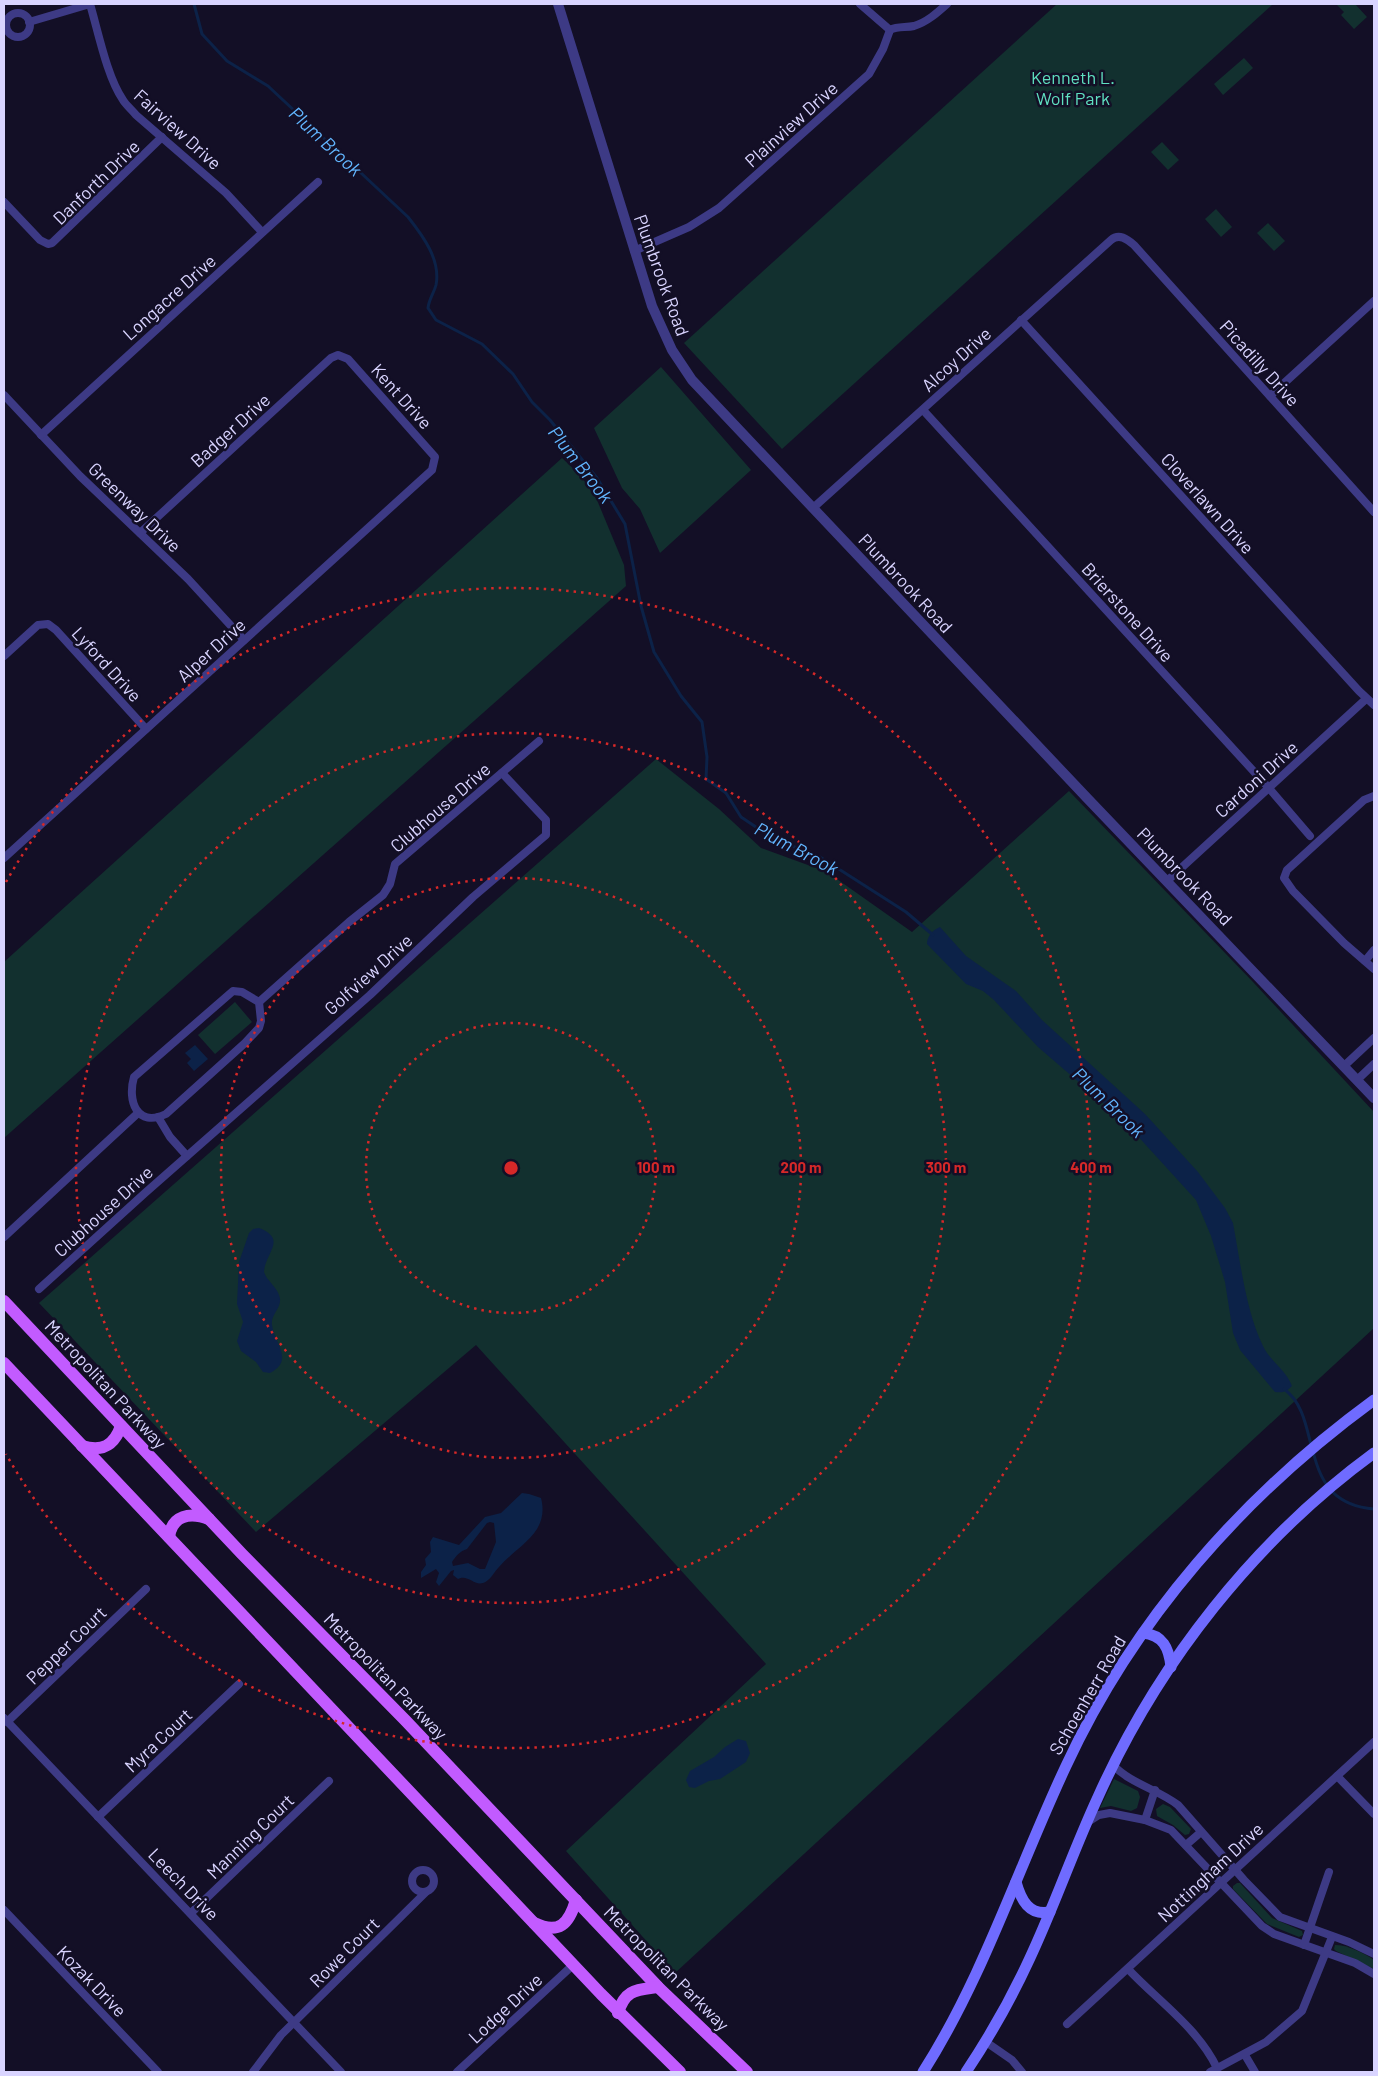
<svg xmlns="http://www.w3.org/2000/svg" width="1378" height="2076" font-family="Barlow,sans-serif">
  <rect width="100%" height="100%" fill="#130f26"/>
  <g fill="#12302f">
    <polygon points="1057,4 1273,4 782,449 684,343"/>
    <polygon points="1336,4 1355,4 1367,17 1354,29 1341,15 1344,12"/>
    <polygon points="1244,58 1253,68 1223,95 1214,84"/>
    <polygon points="1162,142 1179,160 1168,170 1151,152"/>
    <polygon points="1216,209 1232,227 1221,237 1205,219"/>
    <polygon points="1268,223 1285,241 1274,251 1257,233"/>
    <polygon points="661,367 751,470 660,553 640,509 622,488 594,428"/>
    <polygon points="562,458 581,476 597,500 624,565 626,586 4,1138 4,962"/>
    <polygon points="656,759 719,809 761,848 827,872 912,932 1069,791 1253,982 1374,1112 1374,1328 675,1973 566,1851 766,1664 476,1345 256,1532 39,1303"/>
    <polygon points="235,1002 252,1022 215,1054 198,1035"/>
    <polygon points="1114,1779 1138,1791 1140,1797 1137,1808 1131,1811 1111,1806 1100,1808"/>
    <polygon points="1163,1804 1170,1807 1191,1829 1189,1834 1185,1835 1173,1825 1157,1816 1156,1809"/>
    <polygon points="1237,1883 1240,1883 1272,1918 1302,1931 1303,1935 1299,1937 1267,1924 1233,1889 1233,1886"/>
    <path d="M1335 1945C1348 1945 1364 1953 1374 1960V1969L1336 1951 1334 1949Z"/>
  </g>
  <g fill="#0c2248" fill-rule="evenodd">
    <path d="M940 927 966 956 1016 991 1042 1020 1145 1114 1198 1172 1225 1208 1233 1223C1240 1260 1246 1312 1263 1346 1270 1361 1286 1370 1292 1386 1286 1392 1283 1393 1275 1392L1240 1350 1233 1333 1225 1282 1211 1236 1196 1200 1124 1121 1038 1047 994 1000 983 991 966 984 927 944C927 936 933 930 940 927Z"/>
    <polygon points="195,1045 208,1059 194,1071 187,1063 191,1059 185,1053"/>
    <path d="M259 1228C288 1239 265 1253 264 1272 267 1281 276 1286 279 1295 284 1307 270 1314 272 1325 274 1343 295 1360 270 1373L263 1372 256 1362 241 1351 237 1341 243 1322 237 1304 239 1262 249 1233 253 1229Z"/>
    <path d="M522 1493 529 1494 541 1498C550 1533 518 1545 499 1567 494 1572 490 1581 483 1583 474 1586 468 1574 458 1579L453 1575 454 1570 451 1571 439 1586 436 1582 439 1573 436 1569 421 1578V1572L426 1565 425 1559 431 1552 430 1542 433 1537 459 1545 485 1517 501 1513ZM490 1522 494 1523 496 1542 485 1569H480L468 1563 453 1566 452 1562C456 1556 460 1551 467 1549L487 1523Z"/>
    <polygon points="738,1739 746,1741 750,1753 746,1762 720,1779 709,1781 695,1788 689,1787 686,1780 690,1771 714,1757 725,1747"/>
  </g>
  <g fill="none" stroke-linecap="round" stroke-linejoin="round">
    <g stroke="#0c2248" stroke-width="3">
      <path d="M194 4 202 34 227 61 268 86 408 217C423 236 441 260 436 285 434 293 429 299 428 308L436 320 482 344 513 374 532 402 550 420 597 478 625 524 641 606 654 652 681 696 702 722 707 757 706 779 726 793 741 817 774 839 820 857 906 912 933 935"/>
      <path d="M1284 1389C1302 1402 1306 1425 1311 1445"/>
      <path d="M1313 1451C1321 1486 1337 1506 1374 1509"/>
    </g>
    <g stroke="#3d3a85" stroke-width="8">
      <path d="M90 4C98 31 107 77 123 100 126 105 132 110 136 115L226 193 262 232"/>
      <polyline points="860,4 890,30"/>
      <circle cx="18" cy="25" r="12"/>
      <polyline points="29,22 90,4"/>
      <polyline points="4,202 40,240 48,244 52,243 162,137"/>
      <path d="M634 251 689 227 719 208 869 74 883 49 890 30C898 26 906 28 914 26 927 22 937 13 947 4"/>
      <polyline points="1021,320 1359,691 1374,705"/>
      <polyline points="4,395 80,476 188,579 244,640"/>
      <polyline points="1270,396 1374,301"/>
      <polyline points="923,410 1268,787 1310,836"/>
      <polyline points="41,435 318,182"/>
      <path d="M813 508 1111 240C1119 233 1127 239 1134 245L1374 512"/>
      <polyline points="4,656 38,625 48,624 56,630 146,729"/>
      <polyline points="1374,796 1364,800 1297,861 1287,870 1284,878 1293,891 1344,943 1374,969"/>
      <polyline points="4,858 432,470 435,457 348,359 338,355 331,358 140,533"/>
      <polyline points="1167,881 1366,699"/>
      <polyline points="1365,961 1374,950"/>
      <path d="M233 991 242 992 259 1002 261 1021 259 1028 245 1043 166 1114C137 1128 127 1101 134 1077Z"/>
      <polyline points="259,1002 349,922 383,895 390,884 395,864 539,741"/>
      <polyline points="1344,1066 1374,1038"/>
      <polyline points="1357,1080 1374,1064"/>
      <polyline points="158,1117 170,1137 187,1156"/>
      <polyline points="4,1237 138,1113"/>
      <polyline points="39,1289 145,1193 370,995 473,897 546,835 546,820 502,773"/>
      <polyline points="4,1718 341,2072"/>
      <polyline points="7,1722 146,1589"/>
      <path d="M1113 1765C1131 1784 1157 1789 1178 1805L1244 1880 1280 1917 1349 1942 1374 1954"/>
      <polyline points="1337,1776 1374,1814"/>
      <polyline points="98,1817 239,1684"/>
      <polyline points="1145,1820 1155,1790"/>
      <polyline points="1088,1822 1099,1815 1110,1813 1145,1820 1171,1830 1262,1926 1274,1934 1355,1963 1374,1974"/>
      <polyline points="1186,1845 1201,1832"/>
      <circle cx="423" cy="1881" r="11"/>
      <polyline points="4,1910 158,2072"/>
      <polyline points="191,1913 329,1781"/>
      <polyline points="1304,1945 1329,1872"/>
      <path d="M1128 1969C1158 2001 1198 2028 1217 2068"/>
      <polyline points="1067,2024 1374,1742"/>
      <polyline points="986,2042 1012,2060 1022,2072"/>
      <polyline points="1245,2055 1255,2072"/>
      <polyline points="253,2072 281,2035 426,1892"/>
      <polyline points="457,2072 573,1965"/>
      <polyline points="1210,2072 1266,2042 1302,2011 1332,1937"/>
    </g>
    <polyline stroke="#3d3a85" stroke-width="10" points="558,4 652,306 672,350 692,380 1088,799 1374,1098"/>
    <g stroke="#6f6bff" stroke-width="11">
      <path d="M1143 1633C1163 1635 1169 1648 1171 1667"/>
      <path d="M1016 1882C1021 1900 1029 1916 1050 1912"/>
      <path d="M923 2072C984 1976 1018 1868 1066 1766 1134 1619 1244 1495 1374 1400"/>
      <path d="M966 2072C990 2036 1011 1999 1029 1960 1054 1907 1073 1851 1098 1797 1158 1663 1255 1540 1374 1453"/>
    </g>
    <g stroke="#c25bff" stroke-width="12">
      <polyline points="4,1301 242,1554 405,1720 658,1987 747,2072"/>
      <polyline points="4,1363 601,1994 680,2072"/>
      <path d="M82 1446C102 1452 114 1446 121 1426"/>
      <path d="M169 1537C172 1515 190 1512 209 1519"/>
      <path d="M534 1923C559 1935 569 1924 576 1900"/>
      <path d="M618 2013C625 1989 637 1990 658 1987"/>
    </g>
  </g>
  <g fill="none" stroke="#d62828" stroke-width="2.5" stroke-dasharray="2.5 5">
    <circle cx="511" cy="1168" r="145"/>
    <circle cx="511" cy="1168" r="290"/>
    <circle cx="511" cy="1168" r="435"/>
    <path d="M6 882A580 580 0 1 1 6 1454"/>
  </g>
  <g text-anchor="middle" dominant-baseline="central" stroke-width="5" stroke-linejoin="round" paint-order="stroke">
    <g font-size="18" fill="#5fe0c0" stroke="#130f26">
      <text x="1073" y="77">Kenneth L.<tspan x="1073" dy="21">Wolf Park</tspan></text>
    </g>
    <g font-size="18" fill="#d9d4ff" stroke="#130f26">
      <text transform="translate(791 124) rotate(-42)">Plainview Drive</text>
      <text transform="translate(178 129) rotate(42)">Fairview Drive</text>
      <text transform="translate(96 182) rotate(-44)">Danforth Drive</text>
      <text transform="translate(662 275) rotate(70)">Plumbrook Road</text>
      <text transform="translate(169 297) rotate(-42)">Longacre Drive</text>
      <text transform="translate(956 359) rotate(-42)">Alcoy Drive</text>
      <text transform="translate(1260 363) rotate(48)">Picadilly Drive</text>
      <text transform="translate(402 396) rotate(48)">Kent Drive</text>
      <text transform="translate(230 430) rotate(-42)">Badger Drive</text>
      <text transform="translate(1208 503) rotate(48)">Cloverlawn Drive</text>
      <text transform="translate(135 507) rotate(44)">Greenway Drive</text>
      <text transform="translate(906 583) rotate(47)">Plumbrook Road</text>
      <text transform="translate(1128 612) rotate(48)">Brierstone Drive</text>
      <text transform="translate(211 650) rotate(-42)">Alper Drive</text>
      <text transform="translate(107 664) rotate(48)">Lyford Drive</text>
      <text transform="translate(1256 779) rotate(-42)">Cardoni Drive</text>
      <text transform="translate(440 807) rotate(-41)">Clubhouse Drive</text>
      <text transform="translate(1185 876) rotate(46)">Plumbrook Road</text>
      <text transform="translate(368 974) rotate(-42)">Golfview Drive</text>
      <text transform="translate(103 1211) rotate(-42)">Clubhouse Drive</text>
      <text transform="translate(106 1384) rotate(47)">Metropolitan Parkway</text>
      <text transform="translate(66 1645) rotate(-44)">Pepper Court</text>
      <text transform="translate(386 1676) rotate(46)">Metropolitan Parkway</text>
      <text transform="translate(1087 1695) rotate(-60)">Schoenherr Road</text>
      <text transform="translate(158 1740) rotate(-43)">Myra Court</text>
      <text transform="translate(250 1836) rotate(-44)">Manning Court</text>
      <text transform="translate(1210 1872) rotate(-43)">Nottingham Drive</text>
      <text transform="translate(184 1884) rotate(46)">Leech Drive</text>
      <text transform="translate(344 1952) rotate(-45)">Rowe Court</text>
      <text transform="translate(667 1968) rotate(45)">Metropolitan Parkway</text>
      <text transform="translate(92 1981) rotate(46)">Kozak Drive</text>
      <text transform="translate(505 2008) rotate(-43)">Lodge Drive</text>
    </g>
    <g font-size="19" font-style="italic" fill="#62b6ff" stroke="#130f26">
      <text transform="translate(326 141) rotate(43)">Plum Brook</text>
      <text transform="translate(581 464) rotate(52)">Plum Brook</text>
      <text transform="translate(797 848) rotate(28)">Plum Brook</text>
      <text transform="translate(1109 1102) rotate(44)">Plum Brook</text>
    </g>
  </g>
  <circle cx="511" cy="1168" r="8" fill="#d62828" stroke="#130f26" stroke-width="2.5"/>
  <g font-size="15" text-anchor="middle" font-weight="bold" fill="#d62828" stroke="#130f26" stroke-width="5" stroke-linejoin="round" paint-order="stroke">
    <text x="656" y="1173">100 m</text>
    <text x="801" y="1173">200 m</text>
    <text x="946" y="1173">300 m</text>
    <text x="1091" y="1173">400 m</text>
  </g>
  <rect width="1378" height="2076" fill="none" stroke="#d9d4ff" stroke-width="10"/>
</svg>
